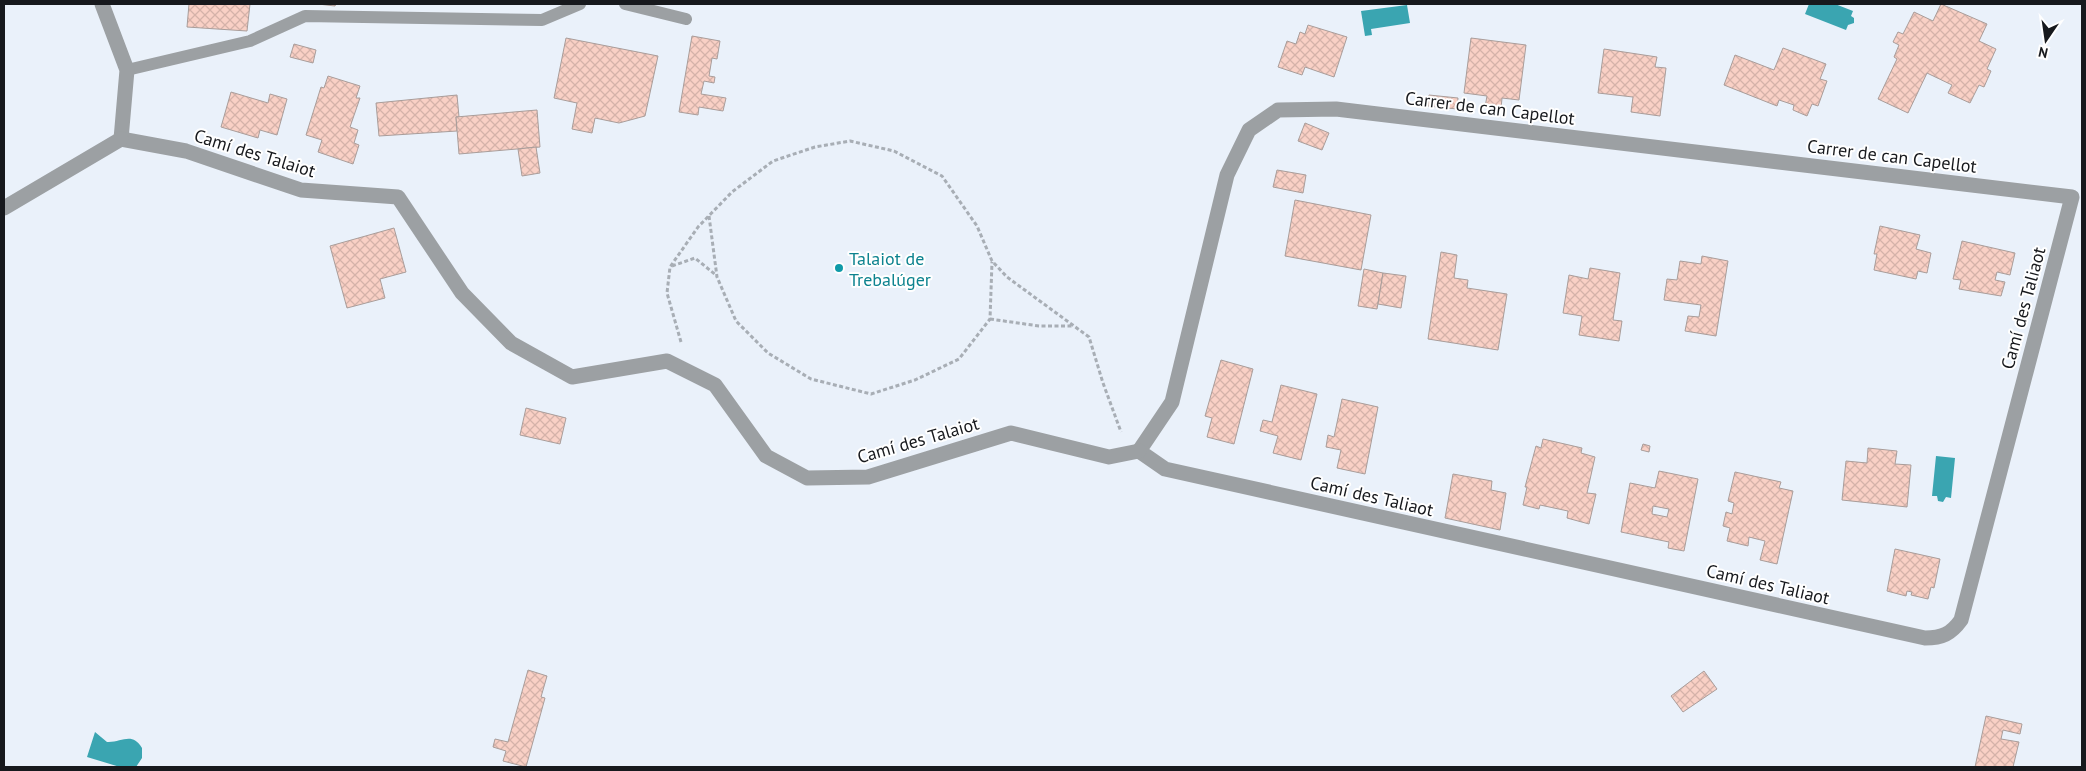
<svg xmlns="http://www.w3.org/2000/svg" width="2086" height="771" font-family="'PT Sans',sans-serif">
  <defs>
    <pattern id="building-cross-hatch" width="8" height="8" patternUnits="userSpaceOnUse" patternTransform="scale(1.25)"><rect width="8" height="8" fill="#f9d0c5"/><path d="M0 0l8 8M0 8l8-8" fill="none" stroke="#d5b2a9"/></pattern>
  </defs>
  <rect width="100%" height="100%" fill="#eaf1fa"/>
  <g fill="#3aa5b1">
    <polygon points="1809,4 1835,4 1853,11 1851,16 1854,18 1854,23 1848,25 1846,30 1805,14"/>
    <polygon points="1407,5 1410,23 1371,29 1372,35 1365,36 1361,11"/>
    <polygon points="1936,456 1955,458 1951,498 1946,497 1943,502 1938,501 1937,496 1932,496"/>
    <path d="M95 732 107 742C121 743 132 731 142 748V758L136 767H120L87 757Z"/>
  </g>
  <g fill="url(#building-cross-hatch)" stroke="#a99d9a" fill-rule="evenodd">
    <polygon points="189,4 250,4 247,31 187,27"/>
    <polygon points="318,4 336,4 335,6"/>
    <polygon points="1941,4 1987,24 1979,41 1996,49 1987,69 1991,71 1984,87 1979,85 1970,103 1948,93 1952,85 1927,73 1908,113 1878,99 1897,59 1894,57 1899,45 1893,42 1898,32 1903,34 1914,12 1933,21"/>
    <polygon points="1308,25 1347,37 1334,77 1305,67 1302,75 1278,67 1287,41 1296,44 1300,32 1305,34"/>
    <polygon points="692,36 720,41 717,59 712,58 709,76 715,77 714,83 704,81 701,94 726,98 723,111 699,107 698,115 679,112"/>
    <polygon points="566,38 658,56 645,116 619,123 595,118 592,133 572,129 577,103 554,98"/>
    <polygon points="1471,38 1526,45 1519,100 1502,98 1501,109 1485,107 1487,96 1464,93"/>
    <polygon points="294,44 316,50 313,63 290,57"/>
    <polygon points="1783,48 1826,64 1820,79 1827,81 1818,106 1812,104 1807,116 1793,110 1794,105 1779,100 1777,106 1724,85 1735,55 1774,70"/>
    <polygon points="1604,49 1657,57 1655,67 1666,68 1660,116 1631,112 1633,97 1598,93"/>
    <polygon points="328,76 360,86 356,98 360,98 350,127 358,130 354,143 359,145 353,164 318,152 322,140 306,135 321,87 324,88"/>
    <polygon points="231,92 268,103 270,94 287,99 277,135 260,130 258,138 221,127"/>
    <polygon points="457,95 459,117 456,117 457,131 379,136 376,103"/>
    <polygon points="1429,95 1458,98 1457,109 1428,106"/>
    <polygon points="537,110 540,147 459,154 456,117"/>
    <polygon points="1305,123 1329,133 1322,150 1298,141"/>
    <polygon points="536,147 540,173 522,176 518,149"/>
    <polygon points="1277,170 1306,175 1303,193 1273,187"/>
    <polygon points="1295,200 1371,215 1361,270 1285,256"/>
    <polygon points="1880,226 1920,235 1916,249 1931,253 1927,273 1918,271 1916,279 1874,270 1877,254 1874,254"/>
    <polygon points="394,228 406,272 380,279 385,298 347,308 330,246"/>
    <polygon points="1962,241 2015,253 2010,275 1997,272 1995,280 2005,282 2001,296 1959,289 1961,280 1953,279"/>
    <polygon points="1441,252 1457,255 1454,278 1468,280 1467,288 1507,294 1498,350 1428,339"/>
    <polygon points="1702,256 1728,261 1716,336 1685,331 1688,316 1699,317 1701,305 1664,300 1667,279 1677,280 1680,261 1701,264"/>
    <polygon points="1590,268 1620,273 1613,320 1622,321 1619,341 1579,335 1582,316 1563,313 1569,275 1588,279"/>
    <polygon points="1364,269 1383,273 1377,309 1358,306"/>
    <polygon points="1383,273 1406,276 1401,308 1378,304"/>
    <polygon points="1221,360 1253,369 1234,444 1207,437 1212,418 1205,416"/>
    <polygon points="1281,385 1317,394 1301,460 1273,453 1278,436 1260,431 1263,420 1272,422"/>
    <polygon points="1342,399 1378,407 1365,474 1337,468 1341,450 1326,447 1328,435 1334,437"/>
    <polygon points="526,408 566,418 560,444 520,435"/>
    <polygon points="1543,439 1582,448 1581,453 1595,457 1587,493 1596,494 1589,524 1567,518 1568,511 1540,505 1539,509 1523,505 1527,487 1525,487 1536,446 1541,448"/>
    <polygon points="1643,444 1650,446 1649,452 1641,450"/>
    <polygon points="1868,448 1897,451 1895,464 1911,465 1907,507 1842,500 1846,461 1867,463"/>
    <path d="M1659 471 1698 479 1684 551 1668 548 1669 542 1621 532 1630 483 1655 488ZM1653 506 1669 509 1667 517 1652 514Z"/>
    <polygon points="1735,472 1781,482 1779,488 1793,491 1777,564 1760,560 1765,541 1749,537 1748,546 1727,541 1730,528 1723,526 1726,512 1732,514 1734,503 1728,501"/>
    <polygon points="1453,474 1492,481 1491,490 1506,493 1500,530 1445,518"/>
    <polygon points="1895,549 1940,559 1934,588 1931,587 1928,599 1911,595 1912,592 1907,591 1906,596 1887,591"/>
    <polygon points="528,670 547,676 541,697 545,698 526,767 503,761 506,751 493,747 495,739 508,742"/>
    <polygon points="1704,671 1717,689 1683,712 1671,696"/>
    <polygon points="1986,716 2022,724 2020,734 2003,730 2001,739 2019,742 2013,767 1975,767"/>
  </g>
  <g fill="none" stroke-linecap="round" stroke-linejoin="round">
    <g stroke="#a8aeb5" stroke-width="3" stroke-dasharray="4 2.5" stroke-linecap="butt">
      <polyline points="709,216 717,277 736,321 768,353 811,379 871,394 915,380 959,359 990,319 992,262"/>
      <polyline points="672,266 695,258 717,276"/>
      <polyline points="990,319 1039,326 1074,326"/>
      <polyline points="681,342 667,293 670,267 698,227 732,192 773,161 815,147 850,141 894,151 942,176 977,226 992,261 1007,277 1089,337 1103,383 1121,432"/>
    </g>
    <g stroke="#9ca0a3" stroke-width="12">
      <polyline points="625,4 686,19"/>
      <polyline points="127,70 250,41 305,16 542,20 580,4"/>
    </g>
    <g stroke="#9ca0a3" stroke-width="15">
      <polyline points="102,4 127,70 121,139"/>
      <path d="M1336 109 2072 197 1961 620C1951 634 1942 638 1925 638L1165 469 1139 451 1172 402 1227 175 1249 130 1278 110Z"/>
      <polyline points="121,139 186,151 301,190 398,197 462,293 511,343 572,377 667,361 715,385 766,456 807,478 868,477 1011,433 1109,457 1139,451"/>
      <polyline points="4,208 121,139"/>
    </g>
  </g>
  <circle fill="#0f9aa8" stroke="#fff" stroke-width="2" cx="839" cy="268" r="5"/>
  <g text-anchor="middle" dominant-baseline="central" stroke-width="4" stroke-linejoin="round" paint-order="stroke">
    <g font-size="18" fill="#17191d" stroke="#fff">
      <text transform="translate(1490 108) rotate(7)">Carrer de can Capellot</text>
      <text transform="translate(255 153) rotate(17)">Camí des Talaiot</text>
      <text transform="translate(1892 156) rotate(7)">Carrer de can Capellot</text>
      <text transform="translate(2023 308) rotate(-75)">Camí des Taliaot</text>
      <text transform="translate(918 440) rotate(-16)">Camí des Talaiot</text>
      <text transform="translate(1372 496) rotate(13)">Camí des Taliaot</text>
      <text transform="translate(1768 584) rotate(13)">Camí des Taliaot</text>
    </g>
    <g font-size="18" fill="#0d838f" stroke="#fff" text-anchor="start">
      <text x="849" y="258">Talaiot de<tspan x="849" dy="21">Trebalúger</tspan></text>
    </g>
  </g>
  <rect width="2086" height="771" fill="none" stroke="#17191d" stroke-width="10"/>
  <g transform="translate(2046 40) rotate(193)" stroke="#ffffff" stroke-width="4" paint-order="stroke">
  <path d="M0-4L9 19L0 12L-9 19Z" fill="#17191d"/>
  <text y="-8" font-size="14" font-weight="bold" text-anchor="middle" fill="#17191d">N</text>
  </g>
</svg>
